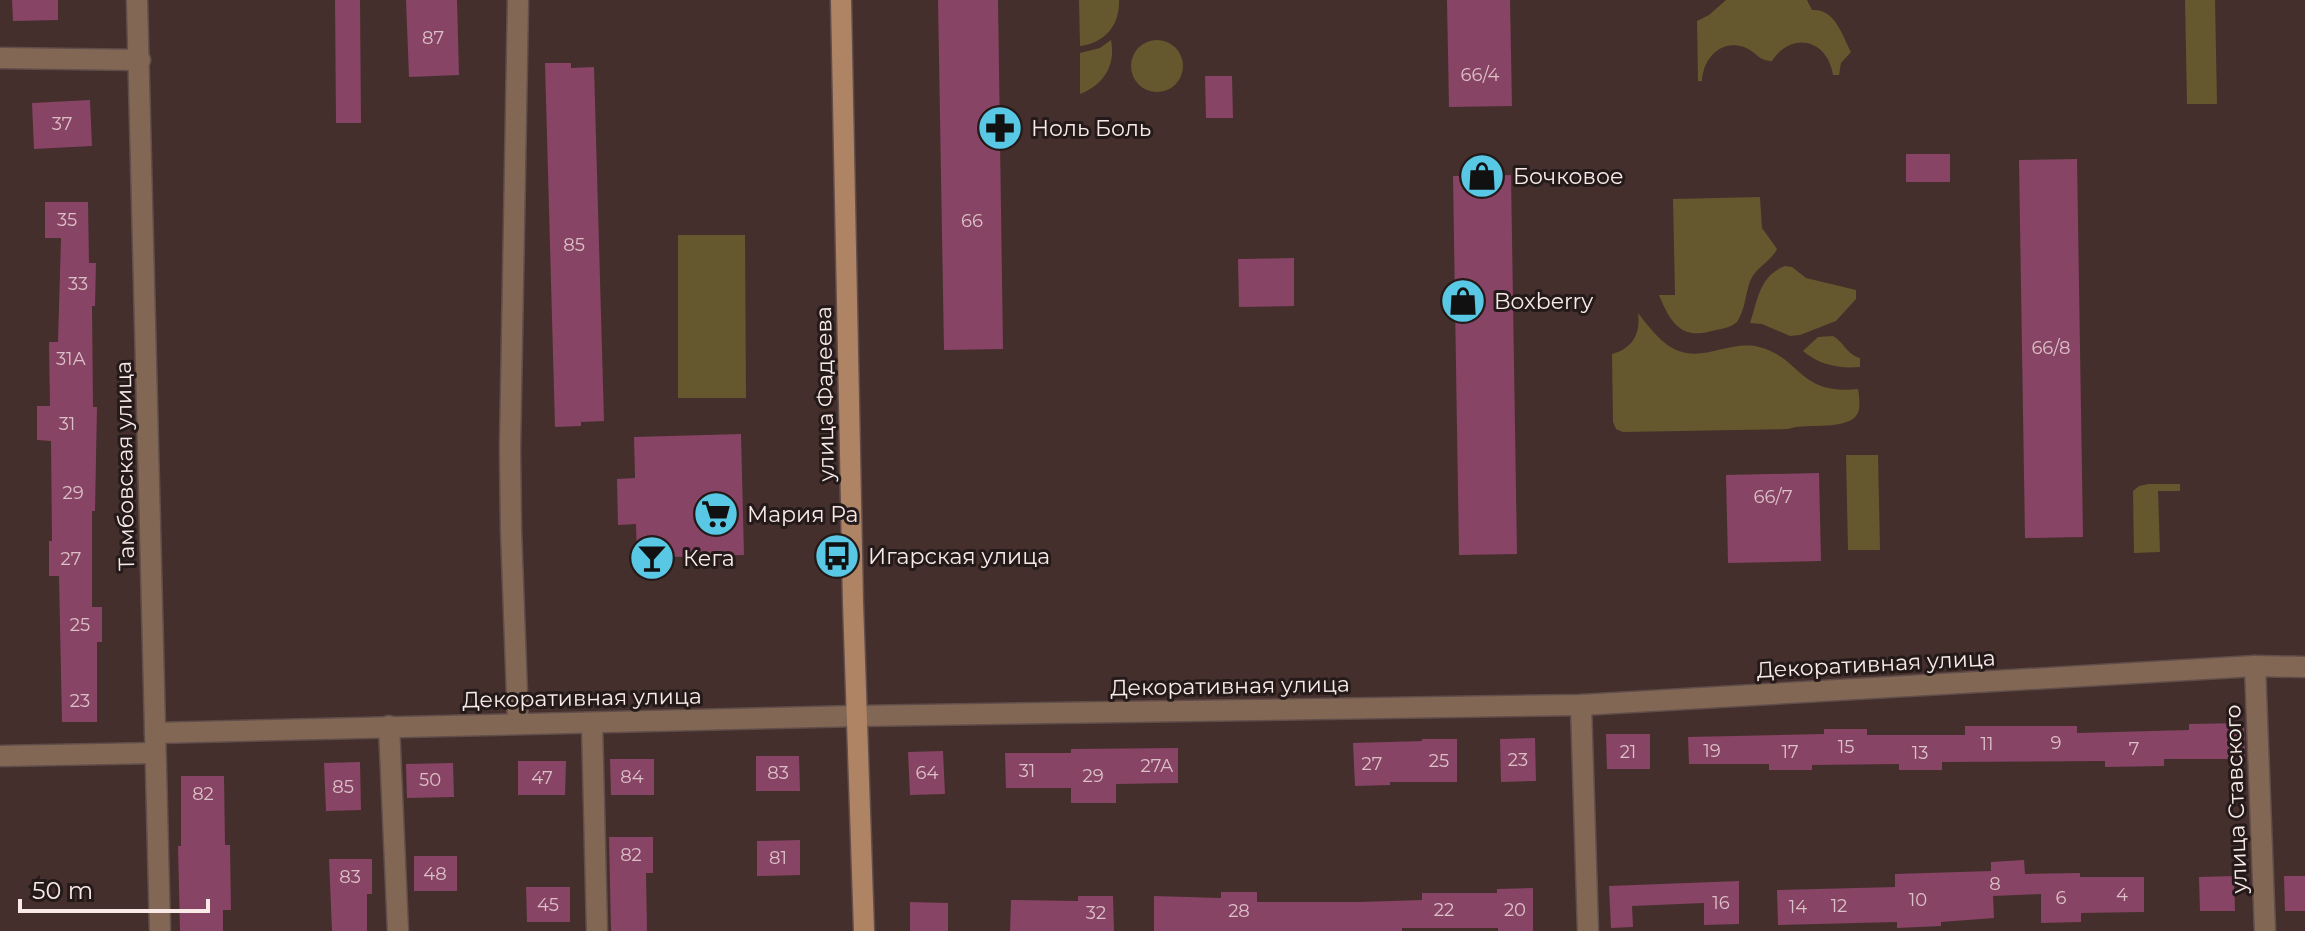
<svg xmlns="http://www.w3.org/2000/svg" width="2305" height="931" font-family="Montserrat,sans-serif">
  <rect width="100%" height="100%" fill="#442f2c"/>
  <g fill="#65582e">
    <path d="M1079 0H1119C1120 25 1105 43 1080 46Z"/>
    <path d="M1726 0H1807L1812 10C1835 8 1842 35 1851 52L1841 63 1839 75H1833C1828 40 1792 30 1772 61 1758 61 1757 52 1744 47 1720 39 1703 59 1702 81H1698L1697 21 1709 15Z"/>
    <polygon points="2185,0 2215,0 2217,104 2187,104"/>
    <circle cx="1157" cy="66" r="26"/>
    <path d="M1111 40C1116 65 1104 85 1080 94V53L1100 48Z"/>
    <path d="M1760 197 1762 228 1777 249C1771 261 1757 267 1751 279 1745 293 1746 308 1737 322 1730 328 1721 329 1712 331 1681 340 1670 322 1659 295H1675L1673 199Z"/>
    <polygon points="678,235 745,235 746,398 678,398"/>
    <path d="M1785 266 1792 267 1806 278 1856 290V299L1836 321 1800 335 1790 336 1762 324 1750 323C1758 300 1759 276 1785 266Z"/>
    <path d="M1638 313C1649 327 1662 345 1679 351 1704 361 1732 340 1759 347 1802 358 1798 395 1858 389 1859 395 1860 403 1859 409 1855 433 1806 422 1788 429L1623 432 1616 429 1613 422 1612 354C1632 349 1641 334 1638 313Z"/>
    <path d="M1833 336C1844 342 1846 354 1860 358V367C1840 369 1819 365 1803 351L1818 337Z"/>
    <polygon points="1846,455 1878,455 1880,550 1848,550"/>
    <polygon points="2149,484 2180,484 2180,491 2158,491 2160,552 2134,553 2133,491 2139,486"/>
  </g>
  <g fill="#874464">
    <polygon points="12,0 58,0 58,20 13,21"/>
    <polygon points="335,0 360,0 361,123 336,123"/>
    <polygon points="406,0 457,0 459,75 409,77"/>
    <polygon points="938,0 998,0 1003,349 944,350"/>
    <polygon points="1447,0 1510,0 1512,106 1449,107"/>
    <polygon points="545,63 571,63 571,68 594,67 604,421 581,422 581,426 555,427"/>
    <polygon points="1205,76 1232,76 1233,118 1206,118"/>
    <polygon points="90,100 92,146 34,149 32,103"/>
    <rect x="1906" y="154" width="44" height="28"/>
    <polygon points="2077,159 2083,537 2025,538 2019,160"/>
    <polygon points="1511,175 1517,554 1459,555 1453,176"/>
    <polygon points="45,202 88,202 89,263 96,263 95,306 92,306 93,407 97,407 95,511 92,511 92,607 102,607 102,642 97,642 97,722 62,722 59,576 49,576 49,541 52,541 51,441 37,440 37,406 50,406 49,342 58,342 61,238 45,238"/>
    <polygon points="1294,258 1294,306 1239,307 1238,259"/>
    <polygon points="741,434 744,555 637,558 636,524 618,525 617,479 635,478 634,437"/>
    <polygon points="1819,473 1821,561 1728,563 1726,475"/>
    <polygon points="2244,723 2245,759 2164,759 2164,766 2105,767 2105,761 1942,762 1942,770 1899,770 1899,764 1812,765 1812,770 1769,770 1769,764 1689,764 1688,737 1824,734 1824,729 1867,729 1867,735 1965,735 1965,726 2077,726 2077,733 2189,730 2189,724"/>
    <polygon points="1606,734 1650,734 1650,769 1607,769"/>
    <polygon points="1535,738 1536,781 1501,782 1500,739"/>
    <polygon points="1422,739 1457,739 1457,782 1390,782 1390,785 1355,786 1353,743 1422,741"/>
    <polygon points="1178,748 1178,783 1116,784 1116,803 1071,803 1071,788 1006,788 1005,753 1071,753 1071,749"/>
    <polygon points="943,751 945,794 910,795 908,752"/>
    <polygon points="756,756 799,756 800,791 756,791"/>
    <polygon points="610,759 654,759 654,795 611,795"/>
    <polygon points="518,761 566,761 565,795 518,795"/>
    <polygon points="360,762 361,810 326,811 324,763"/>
    <polygon points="453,763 454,797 407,798 406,764"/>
    <polygon points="181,776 224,776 225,845 230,845 231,910 223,910 223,931 180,931 178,846 181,846"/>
    <polygon points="609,837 653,837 653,873 646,873 647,931 611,931"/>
    <polygon points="800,840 800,875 757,876 757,841"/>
    <rect x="414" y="856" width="43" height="35"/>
    <polygon points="329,859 372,859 372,894 367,894 367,931 332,931"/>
    <polygon points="2024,860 2025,874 2080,873 2080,877 2144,877 2144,912 2081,913 2081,922 2041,923 2041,894 1993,896 1994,918 1941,922 1941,926 1897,928 1897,922 1778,925 1777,890 1895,887 1895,874 1991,871 1991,862"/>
    <polygon points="2234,876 2235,911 2200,911 2199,877"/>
    <polygon points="2284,876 2305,876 2305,911 2285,911"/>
    <polygon points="1739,881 1739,924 1704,925 1704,903 1632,906 1633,927 1611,928 1609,886"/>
    <polygon points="526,887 570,887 570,922 527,922"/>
    <polygon points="1533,888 1533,931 1498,931 1498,928 1402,928 1402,931 1154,931 1154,896 1221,898 1221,892 1257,892 1257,902 1359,902 1422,900 1422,893 1497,893 1497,889"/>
    <polygon points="1078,896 1113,896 1114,931 1010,931 1011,900 1078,901"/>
    <polygon points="910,902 948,903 948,931 910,931"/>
  </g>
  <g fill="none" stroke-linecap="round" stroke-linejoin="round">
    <g stroke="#614d4a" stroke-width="23">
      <g id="street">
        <polyline points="137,0 160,931"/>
        <polyline points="518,0 510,449 511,530 518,722"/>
        <polyline points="0,58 140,60"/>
        <polyline points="2255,666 2265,931"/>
        <polyline points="1581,705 1588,931"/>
        <polyline points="592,723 597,931"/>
        <polyline points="389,726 398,931"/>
        <polyline points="155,733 858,716 1581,705 2255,666 2305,667"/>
        <polyline points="0,756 155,753"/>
      </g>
    </g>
    <g stroke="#614d4a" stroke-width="23">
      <polyline id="secondary" points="841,0 853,602 864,931"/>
    </g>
    <use href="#street" stroke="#826854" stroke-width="20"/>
    <use href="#secondary" stroke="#ae8465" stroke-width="20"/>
  </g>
  <defs>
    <g id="pharmacy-disc" transform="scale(2.3)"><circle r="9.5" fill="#59c8e4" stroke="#231a19"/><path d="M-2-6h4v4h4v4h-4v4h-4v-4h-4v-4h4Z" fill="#111"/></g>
    <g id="shop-disc" transform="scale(2.3)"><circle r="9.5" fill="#59c8e4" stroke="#231a19"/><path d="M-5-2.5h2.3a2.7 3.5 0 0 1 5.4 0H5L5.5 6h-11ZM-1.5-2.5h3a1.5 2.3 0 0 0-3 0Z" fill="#111"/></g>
    <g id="supermarket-disc" transform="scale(2.3)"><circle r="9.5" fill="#59c8e4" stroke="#231a19"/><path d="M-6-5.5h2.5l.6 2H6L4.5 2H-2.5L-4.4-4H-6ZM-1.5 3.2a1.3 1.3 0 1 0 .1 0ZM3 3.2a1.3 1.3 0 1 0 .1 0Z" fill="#111"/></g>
    <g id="bus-disc" transform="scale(2.3)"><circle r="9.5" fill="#59c8e4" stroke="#231a19"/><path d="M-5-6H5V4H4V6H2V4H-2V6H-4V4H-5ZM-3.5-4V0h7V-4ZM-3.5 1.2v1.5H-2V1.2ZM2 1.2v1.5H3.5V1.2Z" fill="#111"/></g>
    <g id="bar-disc" transform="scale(2.3)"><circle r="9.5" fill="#59c8e4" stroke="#231a19"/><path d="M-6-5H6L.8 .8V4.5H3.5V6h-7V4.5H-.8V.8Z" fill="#111"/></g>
  </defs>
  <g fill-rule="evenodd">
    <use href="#pharmacy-disc" x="1000" y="128"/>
    <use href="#shop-disc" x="1482" y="176"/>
    <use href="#shop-disc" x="1463" y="301"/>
    <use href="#supermarket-disc" x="716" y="514"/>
    <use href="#bus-disc" x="837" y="556"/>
    <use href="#bar-disc" x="652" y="558"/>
  </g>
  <g text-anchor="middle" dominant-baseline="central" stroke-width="6" stroke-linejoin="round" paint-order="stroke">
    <g font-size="18" fill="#dcc0c7">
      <text x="433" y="38">87</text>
      <text x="1480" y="75">66/4</text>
      <text x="62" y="124">37</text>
      <text x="67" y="220">35</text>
      <text x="972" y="221">66</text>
      <text x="574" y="245">85</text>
      <text x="78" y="284">33</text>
      <text x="2051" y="348">66/8</text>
      <text x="71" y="359">31А</text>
      <text x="67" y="424">31</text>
      <text x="73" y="493">29</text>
      <text x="1773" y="497">66/7</text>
      <text x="71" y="559">27</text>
      <text x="80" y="625">25</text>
      <text x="80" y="701">23</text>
      <text x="2056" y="743">9</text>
      <text x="1987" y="744">11</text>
      <text x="1846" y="747">15</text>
      <text x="2134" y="749">7</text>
      <text x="1712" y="751">19</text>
      <text x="1628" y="752">21</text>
      <text x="1790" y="752">17</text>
      <text x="1920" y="753">13</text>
      <text x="1518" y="760">23</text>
      <text x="1439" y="761">25</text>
      <text x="1372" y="764">27</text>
      <text x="1157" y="766">27А</text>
      <text x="1027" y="771">31</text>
      <text x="778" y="773">83</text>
      <text x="927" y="773">64</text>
      <text x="1093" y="776">29</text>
      <text x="632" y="777">84</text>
      <text x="542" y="778">47</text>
      <text x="430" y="780">50</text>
      <text x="343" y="787">85</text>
      <text x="203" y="794">82</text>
      <text x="631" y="855">82</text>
      <text x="778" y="858">81</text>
      <text x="435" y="874">48</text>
      <text x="350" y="877">83</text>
      <text x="1995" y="884">8</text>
      <text x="2122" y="895">4</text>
      <text x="2061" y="898">6</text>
      <text x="1918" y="900">10</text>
      <text x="1721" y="903">16</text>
      <text x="548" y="905">45</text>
      <text x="1839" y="906">12</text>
      <text x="1798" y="907">14</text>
      <text x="1444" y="910">22</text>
      <text x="1515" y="910">20</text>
      <text x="1239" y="911">28</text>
      <text x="1096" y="913">32</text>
    </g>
    <g font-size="22" fill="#f9eae8" stroke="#231a19" text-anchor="start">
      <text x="1031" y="128">Ноль Боль</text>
      <text x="1513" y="176">Бочковое</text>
      <text x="1494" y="301">Boxberry</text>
      <text x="747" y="514">Мария Ра</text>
      <text x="868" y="556">Игарская улица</text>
      <text x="683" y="558">Кега</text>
    </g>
    <g font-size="22" fill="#f9eae8" stroke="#231a19">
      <text transform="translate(825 394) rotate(-91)">улица Фадеева</text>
      <text transform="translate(125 466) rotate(-91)">Тамбовская улица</text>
      <text transform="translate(1876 664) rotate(-3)">Декоративная улица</text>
      <text transform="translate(1230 686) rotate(-1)">Декоративная улица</text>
      <text transform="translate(582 698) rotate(-1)">Декоративная улица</text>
      <text transform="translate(2236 799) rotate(-92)">улица Ставского</text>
    </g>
  </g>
  <path d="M20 899v12h188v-12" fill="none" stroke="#f9eae8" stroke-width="4"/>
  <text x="32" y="899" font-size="24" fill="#f9eae8" stroke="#231a19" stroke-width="6" paint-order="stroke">50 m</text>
</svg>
